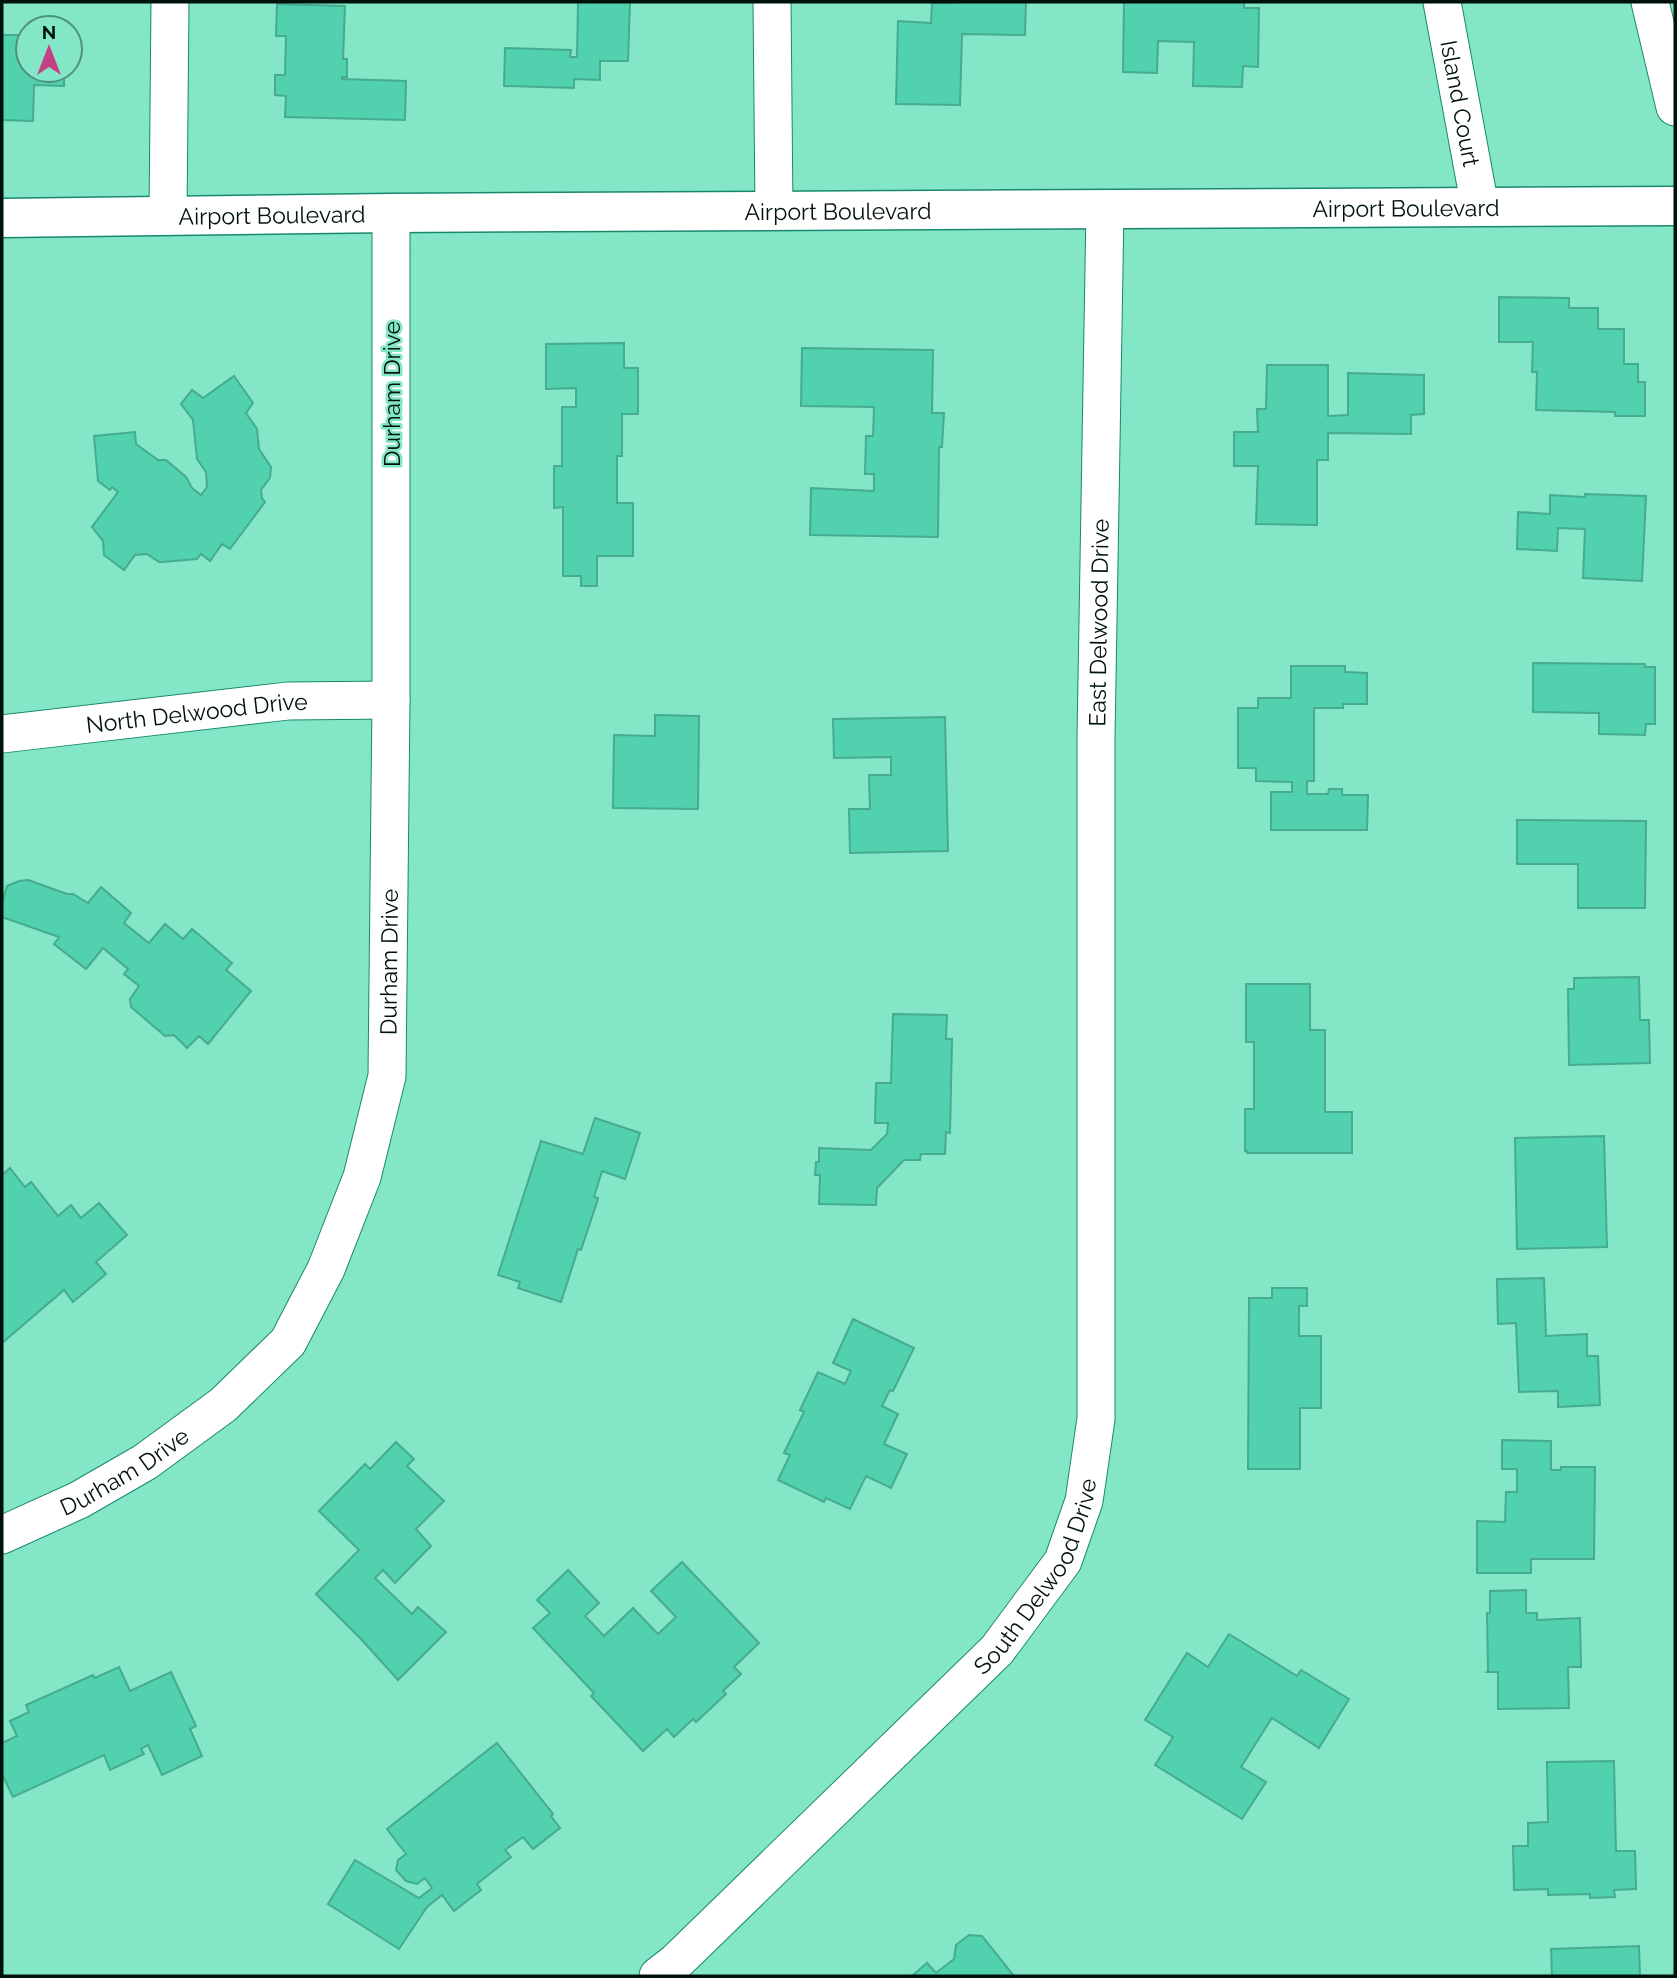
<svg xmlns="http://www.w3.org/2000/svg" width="1677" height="1978" font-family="Raleway,sans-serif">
  <rect width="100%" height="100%" fill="#83e6c7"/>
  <g fill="#51d1ae" stroke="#46ab8f" stroke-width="2">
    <polygon points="578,2 630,2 628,61 600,61 600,80 574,79 574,88 504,86 505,48 571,50 570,57 577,57"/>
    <polygon points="953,2 1026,2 1025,35 962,34 960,105 896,104 898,21 931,23 932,3 953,3"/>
    <polygon points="1124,2 1244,2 1244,8 1259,8 1258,67 1243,66 1242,87 1193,86 1194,42 1158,41 1157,73 1123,72"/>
    <polygon points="277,4 345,6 343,59 347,59 347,77 342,77 342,79 406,81 405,120 285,117 286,96 275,95 275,75 285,75 286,36 276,36"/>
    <polygon points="2,35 28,35 28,70 64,70 64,86 34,85 33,121 2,120"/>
    <polygon points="1499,297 1569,298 1569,308 1598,308 1598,329 1624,329 1624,364 1638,364 1638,382 1645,382 1645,416 1615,416 1615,412 1536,410 1537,372 1532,372 1533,342 1499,342"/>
    <polygon points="624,343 624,368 638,368 638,414 622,414 622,456 617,456 617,503 633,503 633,556 597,556 597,586 581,586 581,576 563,576 563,507 554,508 554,466 562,466 562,407 576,407 576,388 546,389 546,344"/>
    <polygon points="802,348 933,350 932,413 944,413 942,447 939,447 938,537 810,535 811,488 874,491 874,474 865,474 866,436 873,436 874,407 801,406"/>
    <polygon points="1267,365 1328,365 1328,416 1348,415 1348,373 1424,375 1424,414 1411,415 1411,434 1328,433 1328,460 1317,460 1317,525 1256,524 1258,466 1234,466 1234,432 1258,432 1257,409 1266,409"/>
    <polygon points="234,376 253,403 246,413 257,429 259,449 271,467 270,478 261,490 262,498 265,502 230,549 222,544 210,561 201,554 197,559 162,562 159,562 147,554 135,555 124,570 104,555 103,541 92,527 118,492 112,487 110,490 98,481 94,436 135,432 136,444 158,460 166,460 186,477 192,488 201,495 207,487 206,472 197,459 193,420 181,404 192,390 203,398"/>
    <polygon points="1585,494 1646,496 1642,581 1583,578 1585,529 1558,528 1557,551 1517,549 1518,512 1550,514 1550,495 1585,497"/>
    <polygon points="1533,663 1645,664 1645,667 1655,667 1655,724 1646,724 1645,735 1599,734 1599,713 1533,712"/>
    <polygon points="1291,666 1345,666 1345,672 1367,673 1367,704 1343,704 1343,708 1314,708 1314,781 1307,781 1307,794 1328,794 1329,789 1342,789 1342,795 1368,795 1367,830 1271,830 1271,792 1292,792 1292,782 1256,781 1256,768 1238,768 1238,708 1258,708 1258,698 1291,698"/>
    <polygon points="655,715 699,716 698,809 613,808 614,735 655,736"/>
    <polygon points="945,717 948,851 850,853 849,809 870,809 869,775 891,775 891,757 834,758 833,719"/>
    <polygon points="1517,820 1646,821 1645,908 1578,908 1578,864 1517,864"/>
    <polygon points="28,880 67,894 73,894 88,903 101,887 131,913 124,923 149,943 165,924 183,939 192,929 232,963 226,970 251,991 208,1044 199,1036 187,1048 174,1035 165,1036 131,1007 130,999 139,986 124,974 128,969 103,948 86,969 54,944 59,937 2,917 2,903 7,886 19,881"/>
    <polygon points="1639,977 1640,1020 1649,1020 1650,1063 1569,1065 1568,989 1574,989 1574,978"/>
    <polygon points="1246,984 1310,984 1310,1030 1325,1030 1325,1112 1352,1112 1352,1153 1247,1153 1247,1151 1245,1151 1245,1109 1254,1109 1254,1042 1246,1042"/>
    <polygon points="893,1014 947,1015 946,1039 952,1039 950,1133 946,1132 945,1154 921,1154 920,1160 904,1160 877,1188 876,1205 819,1204 820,1175 815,1175 816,1162 819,1162 819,1148 871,1150 887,1134 888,1123 875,1123 876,1083 891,1083"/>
    <polygon points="595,1118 640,1133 625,1179 602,1171 594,1197 598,1198 597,1202 581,1250 578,1249 561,1302 518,1288 520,1282 498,1275 541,1141 583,1154"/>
    <polygon points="1604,1136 1607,1247 1517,1249 1515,1138"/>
    <polygon points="10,1168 25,1187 31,1182 58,1216 71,1205 81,1218 99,1203 127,1235 96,1262 106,1274 73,1302 64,1290 2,1343 2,1175"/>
    <polygon points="1544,1278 1546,1336 1587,1334 1587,1356 1598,1356 1600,1405 1558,1407 1558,1391 1519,1392 1516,1323 1498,1324 1497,1279"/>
    <polygon points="1272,1288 1307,1288 1307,1306 1299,1306 1299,1336 1321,1336 1321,1408 1300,1408 1300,1469 1248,1469 1249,1298 1272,1298"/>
    <polygon points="853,1319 914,1348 893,1391 890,1390 882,1406 898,1414 884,1444 907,1454 891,1488 866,1476 850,1509 826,1498 824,1502 778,1480 790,1455 784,1453 804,1412 800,1410 818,1372 845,1384 851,1371 833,1363"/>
    <polygon points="1502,1440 1551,1441 1551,1470 1561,1470 1561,1467 1595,1467 1594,1559 1531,1559 1531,1573 1477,1573 1477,1521 1505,1522 1506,1492 1517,1492 1517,1469 1502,1469"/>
    <polygon points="396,1442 414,1459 407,1466 444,1501 416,1529 431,1546 395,1583 383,1570 375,1578 412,1614 418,1607 446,1632 398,1680 361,1639 316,1594 359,1550 319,1511 365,1464 370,1469"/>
    <polygon points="682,1562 759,1643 734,1667 741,1674 723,1691 726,1694 696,1722 693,1719 674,1737 667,1729 643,1751 591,1696 594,1693 533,1628 550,1613 537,1600 568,1570 599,1603 585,1616 604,1636 633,1608 658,1634 676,1617 651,1591"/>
    <polygon points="1526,1590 1526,1613 1537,1613 1537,1620 1580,1618 1581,1667 1568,1667 1569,1708 1498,1709 1498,1672 1487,1672 1488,1671 1487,1613 1490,1613 1490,1591"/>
    <polygon points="1229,1634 1297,1676 1301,1670 1349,1699 1319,1748 1272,1718 1241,1767 1266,1782 1242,1819 1155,1765 1173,1737 1145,1720 1187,1653 1208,1667"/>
    <polygon points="119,1667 130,1691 171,1672 196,1726 190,1729 202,1756 162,1775 148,1745 141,1749 144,1754 110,1770 104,1755 13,1797 2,1774 2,1743 17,1736 10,1721 29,1712 26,1705 93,1675 95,1678"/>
    <polygon points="497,1743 553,1814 551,1816 560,1828 533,1849 523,1837 505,1850 511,1857 477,1884 481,1890 454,1911 442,1895 427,1907 399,1949 328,1904 355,1860 419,1898 432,1888 425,1878 417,1884 406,1881 396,1870 398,1860 406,1854 387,1829"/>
    <polygon points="1614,1761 1616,1851 1635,1851 1636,1889 1614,1890 1615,1897 1590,1898 1590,1894 1548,1895 1548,1889 1514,1890 1513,1846 1528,1846 1528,1823 1548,1822 1547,1762"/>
    <polygon points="969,1935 982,1936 1014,1976 912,1976 927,1963 936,1973 954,1959 956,1945"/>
    <polygon points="1639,1946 1640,1976 1552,1976 1551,1949"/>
  </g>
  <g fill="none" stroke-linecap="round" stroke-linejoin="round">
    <g stroke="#18896e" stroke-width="39">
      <g id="street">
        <polyline points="772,2 774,211"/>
        <path id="s1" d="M1442 2 1480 207"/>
        <polyline points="1650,2 1675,107"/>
        <polyline points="168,216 170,2"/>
        <path id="s2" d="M2 734 288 701 391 700"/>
        <path id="s3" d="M2 1535 79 1500 145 1462 223 1405 288 1342 326 1269 362 1177 387 1076 391 700V213"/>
        <path id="s4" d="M658 1976 676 1962 997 1650 1063 1561 1084 1501 1096 1419V738L1105 209"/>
      </g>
    </g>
    <g stroke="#18896e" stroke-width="41">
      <g id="secondary">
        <path id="s5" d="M2 218 391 213 1675 206"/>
      </g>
    </g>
    <use href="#street" stroke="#fff" stroke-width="37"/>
    <use href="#secondary" stroke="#fff" stroke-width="38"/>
  </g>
  <g text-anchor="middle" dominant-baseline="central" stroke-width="5" stroke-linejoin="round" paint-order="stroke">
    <g font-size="23" fill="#00120c" stroke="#83e6c7">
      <text stroke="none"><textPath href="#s1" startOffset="103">Island Court</textPath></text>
      <text stroke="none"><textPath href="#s5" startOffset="1404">Airport Boulevard</textPath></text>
      <text stroke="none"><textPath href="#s5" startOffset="836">Airport Boulevard</textPath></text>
      <text stroke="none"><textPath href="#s5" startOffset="270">Airport Boulevard</textPath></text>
      <text transform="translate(391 394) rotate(-90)">Durham Drive</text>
      <text stroke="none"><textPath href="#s4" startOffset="1524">East Delwood Drive</textPath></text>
      <text stroke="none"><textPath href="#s2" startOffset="196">North Delwood Drive</textPath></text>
      <text stroke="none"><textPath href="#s3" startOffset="747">Durham Drive</textPath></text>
      <text stroke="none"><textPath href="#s3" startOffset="138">Durham Drive</textPath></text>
      <text stroke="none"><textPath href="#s4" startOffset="555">South Delwood Drive</textPath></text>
    </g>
  </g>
  <rect width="1677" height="1978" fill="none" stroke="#00120c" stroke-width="7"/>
  <g transform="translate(49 49)"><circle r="33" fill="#83e6c7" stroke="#4f917c" stroke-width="2"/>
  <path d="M0-5L12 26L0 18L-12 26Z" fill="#c44186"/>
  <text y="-10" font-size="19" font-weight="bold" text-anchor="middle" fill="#00120c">N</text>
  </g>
</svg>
